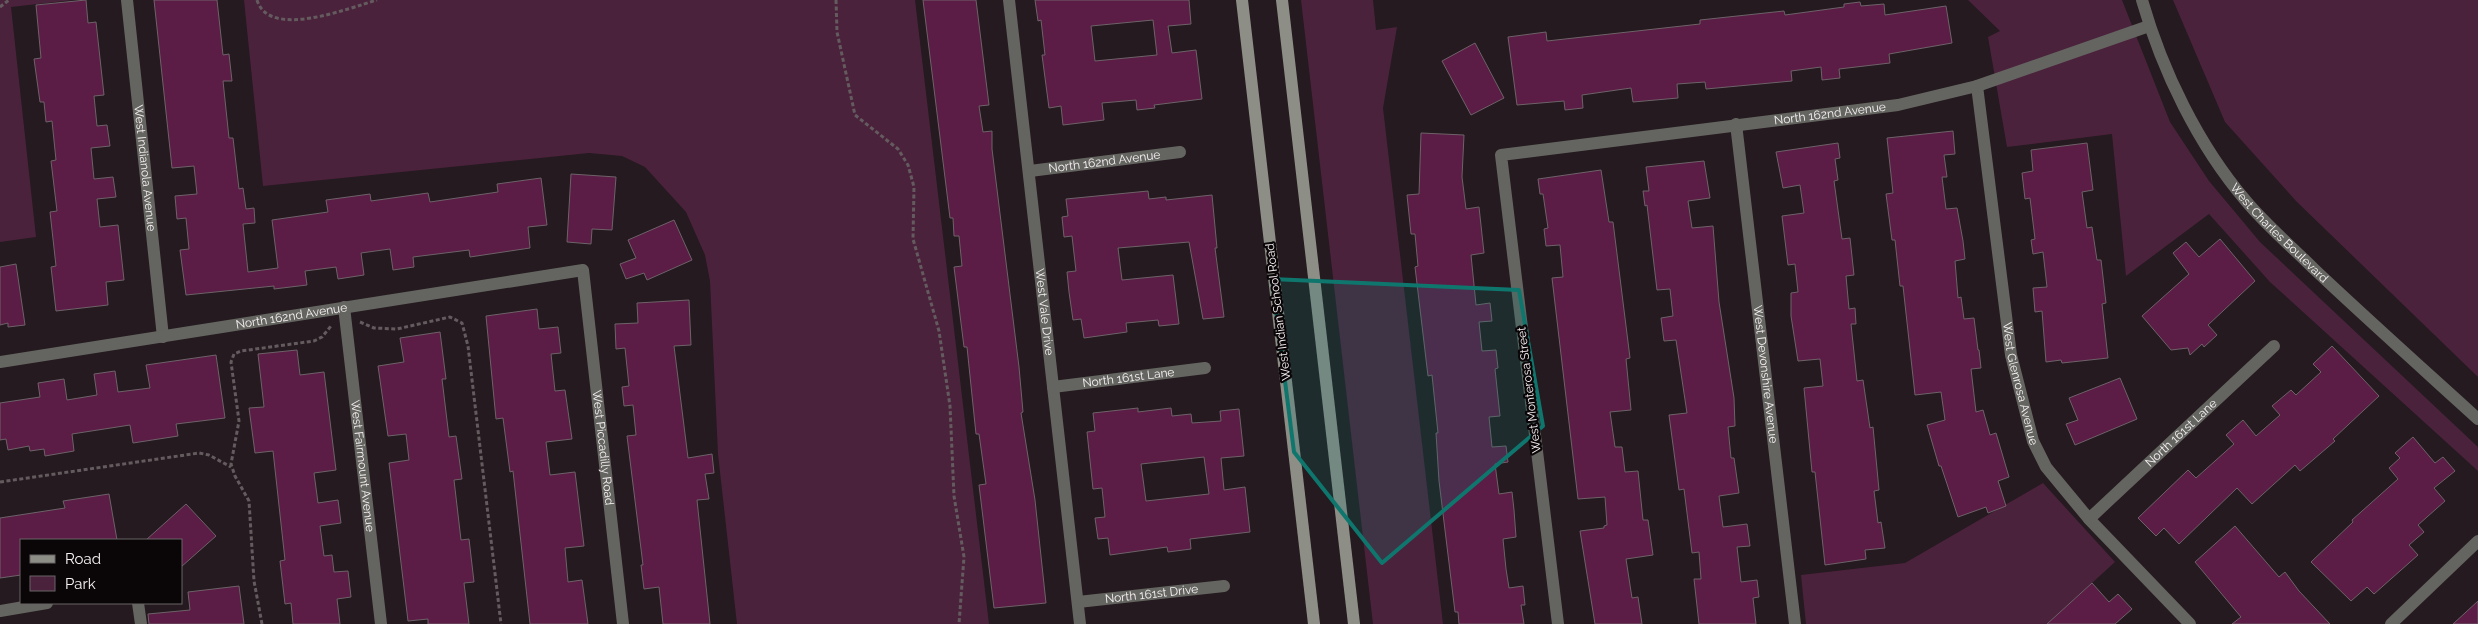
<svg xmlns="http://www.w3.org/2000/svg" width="2478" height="624" font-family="Raleway,sans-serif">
  <rect width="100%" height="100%" fill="#241a1f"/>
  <g fill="#4b223c">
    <polygon points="0,0 73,0 11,7 36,237 0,242"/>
    <polygon points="244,0 915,0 989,624 737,624 718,454 710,281 705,255 686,212 645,167 622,156 589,153 263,186"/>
    <polygon points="1301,0 1373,0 1376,30 1397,27 1383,108 1443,624 1373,624"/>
    <polygon points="1968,0 2122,0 2170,122 2209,181 2260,242 2478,447 2478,471 2270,282 2209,214 2126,276 2112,134 2007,147 1988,37 2000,31"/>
    <polygon points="2173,0 2478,0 2478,377 2296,201 2225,122"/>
    <polygon points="2043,483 2115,562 2047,624 1806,624 1801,575 1905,563"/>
  </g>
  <g fill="#5b1c46" stroke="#6e6268" fill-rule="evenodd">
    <polygon points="86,0 88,23 96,22 104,95 94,96 97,126 107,125 110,146 91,148 94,179 113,177 116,197 97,199 100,227 118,225 124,280 106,282 108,305 56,311 51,267 56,266 50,212 57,211 51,161 56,160 52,121 46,122 44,102 40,102 34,59 41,58 36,5"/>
    <polygon points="154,0 217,0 223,55 229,54 232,81 223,81 229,138 233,138 239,189 243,188 246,209 254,208 255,223 243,224 248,272 278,268 272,220 328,212 326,200 370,194 371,201 428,193 430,202 498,192 497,184 541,178 547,225 528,227 530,248 470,257 469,250 413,257 414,267 393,270 390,249 361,253 364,275 338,279 336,267 305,271 307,285 274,289 274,286 186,295 180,250 189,249 186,218 177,219 175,196 197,194 194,166 172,168"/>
    <polygon points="923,0 976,0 989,105 979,106 983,132 992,131 992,149 1019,367 1023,412 1021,413 1035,500 1046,603 994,608 979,485 986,484 979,434 976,434 967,347 964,347 954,267 962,266 959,236 954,236 953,218 950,218"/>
    <path d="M1035 0H1189L1191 24 1168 26 1172 53 1196 50 1202 99 1154 105 1155 108 1137 110 1136 100 1102 103 1104 120 1063 125 1061 106 1049 108 1042 55H1045L1041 20 1038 21ZM1153 20 1157 55 1095 61 1091 26Z"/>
    <polygon points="1860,2 1861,6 1884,4 1885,15 1946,6 1952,43 1889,54 1890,63 1839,69 1840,78 1822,80 1821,67 1791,71 1792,81 1706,89 1705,82 1677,84 1678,98 1633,102 1631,88 1582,95 1583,108 1565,110 1564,101 1517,105 1508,37 1546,32 1547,41 1700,24 1700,20 1784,11 1785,15 1844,7 1844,4"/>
    <polygon points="1475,43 1504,98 1471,115 1442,61"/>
    <polygon points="1953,131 1955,154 1944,155 1947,177 1942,177 1946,209 1957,208 1963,241 1965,259 1955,261 1958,298 1961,297 1964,319 1974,318 1978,350 1979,350 1981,368 1971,369 1976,412 1983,410 1990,435 1996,433 2009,477 1998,481 2006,506 1988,513 1986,507 1958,517 1941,466 1939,466 1927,425 1945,420 1941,392 1915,395 1903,286 1900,286 1895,240 1892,240 1886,194 1893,193 1887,138"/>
    <polygon points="1421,133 1464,135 1462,177 1466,209 1479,207 1484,253 1471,255 1476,305 1490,303 1492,321 1479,322 1482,351 1496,350 1498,368 1495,369 1500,416 1489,417 1492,447 1506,446 1508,462 1495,464 1499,494 1512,492 1514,510 1516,537 1503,539 1506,569 1509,588 1523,586 1525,605 1521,605 1524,624 1459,624 1458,612 1455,612 1439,481 1436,433 1438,433 1432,375 1428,376 1415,267 1418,266 1415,234 1411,234 1407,195 1419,194"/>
    <polygon points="1838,143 1840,158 1835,159 1838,180 1834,181 1842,239 1850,238 1854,275 1846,276 1849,309 1855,308 1856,324 1851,324 1857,381 1863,380 1870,428 1873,427 1879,490 1874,491 1878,523 1881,522 1885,548 1865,550 1866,559 1825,565 1815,472 1812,472 1804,388 1823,386 1820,359 1798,361 1791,316 1791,293 1798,292 1795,264 1788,265 1782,216 1804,213 1800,185 1783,188 1776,152"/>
    <polygon points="2087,143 2093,190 2082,192 2087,228 2092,227 2097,260 2101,260 2106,303 2102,304 2108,358 2062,363 2061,360 2046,362 2042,311 2035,312 2033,288 2047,287 2043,252 2033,254 2031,240 2035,239 2030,198 2025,199 2022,173 2033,171 2031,150"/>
    <polygon points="1704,161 1710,198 1688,201 1692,228 1713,226 1719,302 1734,398 1735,426 1728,427 1731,458 1734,458 1739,493 1719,496 1723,527 1747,524 1750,546 1737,547 1741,582 1757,580 1759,597 1753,598 1756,624 1699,624 1694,579 1701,579 1699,552 1692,553 1684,489 1679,490 1669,415 1687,413 1676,340 1664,341 1661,318 1673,316 1670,289 1657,290 1647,205 1645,206 1643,191 1649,191 1646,167"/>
    <polygon points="1601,170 1609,222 1613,222 1630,358 1626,359 1631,410 1610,412 1615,447 1622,447 1625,472 1638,471 1643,520 1648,520 1653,555 1626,559 1632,598 1638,597 1642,624 1595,624 1580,531 1604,528 1604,526 1607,525 1605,497 1578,499 1552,278 1563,277 1560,245 1546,246 1544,229 1548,228 1543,194 1540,194 1538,179"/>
    <polygon points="571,174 616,177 612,230 592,229 591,244 567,242"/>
    <polygon points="1148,191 1149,199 1166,197 1166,200 1212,195 1217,248 1215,248 1224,317 1203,319 1189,242 1118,248 1122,280 1173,275 1179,324 1159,326 1158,320 1126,323 1127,332 1084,338 1081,319 1073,320 1069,292 1067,272 1076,271 1072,236 1064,237 1062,217 1068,216 1066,199"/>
    <polygon points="674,220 692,260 647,280 644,273 626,279 620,264 636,258 628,240"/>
    <polygon points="2220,239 2255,281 2208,325 2217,335 2204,347 2202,344 2190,355 2188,348 2171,350 2142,316 2189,274 2173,253 2186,242 2199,257"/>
    <polygon points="16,264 25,325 8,327 8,323 0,325 0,267"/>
    <polygon points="689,300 691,345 674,346 688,458 712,454 714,473 705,474 709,499 697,500 710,624 663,624 659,587 644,589 641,565 643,565 627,436 636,435 633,405 624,406 622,387 629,386 625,348 616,349 615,324 638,323 637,303"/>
    <polygon points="537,309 539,329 558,327 561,353 551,354 555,391 565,390 572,439 546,442 550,475 575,472 584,546 565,548 568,582 582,580 588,624 530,624 513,471 510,472 503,418 496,419 486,316"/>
    <polygon points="440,332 446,379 442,379 449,437 456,436 462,479 454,480 461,540 469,539 474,582 464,583 469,624 428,624 428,619 408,621 389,463 409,460 406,434 388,436 378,366 404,362 400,338"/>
    <polygon points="2332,346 2379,396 2333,439 2335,441 2300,471 2295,465 2252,504 2237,488 2179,544 2164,528 2156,536 2138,518 2188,470 2196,478 2234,444 2226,435 2243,420 2256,436 2280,415 2272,406 2291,390 2296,395 2321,372 2313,364"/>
    <polygon points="297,350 300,375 324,372 336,470 314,473 318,503 338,500 341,523 320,526 324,556 332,555 334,572 348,571 351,597 337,599 340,624 293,624 291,603 285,604 280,561 285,560 273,451 255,453 249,408 264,407 258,354"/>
    <polygon points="216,355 225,418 176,424 178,436 133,443 130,425 72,434 74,451 45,456 44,449 30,451 29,446 8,450 6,439 0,440 0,403 40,397 38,383 64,379 67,400 97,395 94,374 115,371 118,392 150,388 146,365"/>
    <polygon points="2120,378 2137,419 2075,445 2066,424 2078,420 2069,398"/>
    <path d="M1138 408V412L1171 408 1172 416 1191 414 1192 423 1221 421 1220 411 1239 409 1244 456 1221 458 1224 490 1245 487 1250 532 1190 539 1191 549 1168 552 1167 547 1110 555 1108 538 1098 539 1095 518 1105 517 1102 488 1093 489 1087 432 1095 431 1093 413ZM1204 457 1209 494 1146 501 1141 464Z"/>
    <polygon points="2413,437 2435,463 2443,457 2455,471 2434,488 2445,501 2418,525 2424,532 2409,545 2418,555 2374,594 2367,587 2351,601 2311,562 2353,522 2352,520 2398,479 2389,468 2400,458 2395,453"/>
    <polygon points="109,494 117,540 21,540 21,575 0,578 0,518 65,508 63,501"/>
    <polygon points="186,504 216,536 181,567 181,540 146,540"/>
    <polygon points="2235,526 2279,577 2285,572 2299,591 2330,624 2232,624 2241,617 2195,562"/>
    <polygon points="2092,583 2109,602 2118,594 2132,609 2115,624 2047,624"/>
    <polygon points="239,586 244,624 149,624 148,614 190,610 188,592"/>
    <polygon points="2478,601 2478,624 2453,624"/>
  </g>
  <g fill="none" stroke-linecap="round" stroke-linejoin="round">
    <g stroke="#645b5f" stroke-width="3" stroke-dasharray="4 2.5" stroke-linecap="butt">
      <path d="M257 0C269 40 349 8 377 0"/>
      <polyline points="836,0 837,32 855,115 898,149 908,165 914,187 913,239 939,331 950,406 954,496 964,557 959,624"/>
      <polyline points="0,7 9,0"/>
      <polyline points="360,322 374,328 397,329 450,317 462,323 468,346 501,624"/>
      <polyline points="0,482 199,453 209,455 231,467"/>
      <polyline points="262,624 254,581 249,501 235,476 231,464 239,421 231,362 234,354 241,351 314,341 322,337 331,326"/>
    </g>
    <g stroke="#646560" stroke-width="12">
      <path id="s1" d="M127 0 163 337"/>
      <path id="s2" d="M1009 0 1080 624"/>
      <path id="s3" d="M1977 86 2011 355 2033 441 2046 467 2089 519 2190 624"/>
      <path id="s4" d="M1736 124 1795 624"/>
      <path id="s5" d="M1030 171 1180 152"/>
      <path id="s6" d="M344 307 381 624"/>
      <path id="s7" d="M0 362 583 270 623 624"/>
      <path id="s8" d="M1053 387 1205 368"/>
      <path id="s9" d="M2089 519 2274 346"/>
      <path id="s10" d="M1078 602 1224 586"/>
      <polyline points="138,603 141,624"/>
      <polyline points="0,611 47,603"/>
      <path id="s11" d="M1558 624 1501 155 1898 105 1977 86 2149 26"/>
      <polyline points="2391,624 2478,541"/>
    </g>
    <path stroke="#646560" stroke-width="12" id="s12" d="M2142 0C2162 70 2198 145 2246 201 2266 225 2291 246 2313 268 2367 319 2423 369 2478 419"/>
    <g stroke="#8d8e86" stroke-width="12">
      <polyline points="1242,0 1314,624"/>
      <polyline points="1282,0 1354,624"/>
    </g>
  </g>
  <path fill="#0f766e" fill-opacity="0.2" stroke="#0f766e" stroke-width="4" stroke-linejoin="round" d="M1272 279 1519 290 1543 426 1382 563 1294 452Z"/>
  <g text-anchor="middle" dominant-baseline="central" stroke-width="4.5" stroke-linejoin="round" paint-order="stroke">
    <g font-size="12" fill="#f8f1f4" stroke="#0a0608">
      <text stroke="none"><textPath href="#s11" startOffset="804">North 162nd Avenue</textPath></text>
      <text stroke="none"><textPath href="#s5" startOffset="75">North 162nd Avenue</textPath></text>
      <text stroke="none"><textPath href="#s1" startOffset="169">West Indianola Avenue</textPath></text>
      <text stroke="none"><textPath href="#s12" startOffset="274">West Charles Boulevard</textPath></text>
      <text stroke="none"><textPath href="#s2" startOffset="314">West Vale Drive</textPath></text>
      <text transform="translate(1278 312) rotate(-97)">West Indian School Road</text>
      <text stroke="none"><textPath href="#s7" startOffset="295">North 162nd Avenue</textPath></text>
      <text stroke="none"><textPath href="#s4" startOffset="252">West Devonshire Avenue</textPath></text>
      <text stroke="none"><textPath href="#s8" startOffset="76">North 161st Lane</textPath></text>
      <text stroke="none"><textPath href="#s3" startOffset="301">West Glenrosa Avenue</textPath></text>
      <text transform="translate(1529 390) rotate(-97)">West Monterosa Street</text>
      <text stroke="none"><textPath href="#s9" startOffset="126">North 161st Lane</textPath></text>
      <text stroke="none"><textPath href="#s7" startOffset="769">West Piccadilly Road</textPath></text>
      <text stroke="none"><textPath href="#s6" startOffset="160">West Fairmount Avenue</textPath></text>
      <text stroke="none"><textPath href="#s10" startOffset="74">North 161st Drive</textPath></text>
    </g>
  </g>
  <rect x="20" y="539" width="162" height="65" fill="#0a0608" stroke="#696466"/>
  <rect x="30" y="555" width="25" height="8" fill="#8d8e86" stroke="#696466"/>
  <text x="65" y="564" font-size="15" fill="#f8f1f4">Road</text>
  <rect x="30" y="576" width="25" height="15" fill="#4b223c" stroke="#696466"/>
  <text x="65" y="589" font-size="15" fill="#f8f1f4">Park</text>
</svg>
